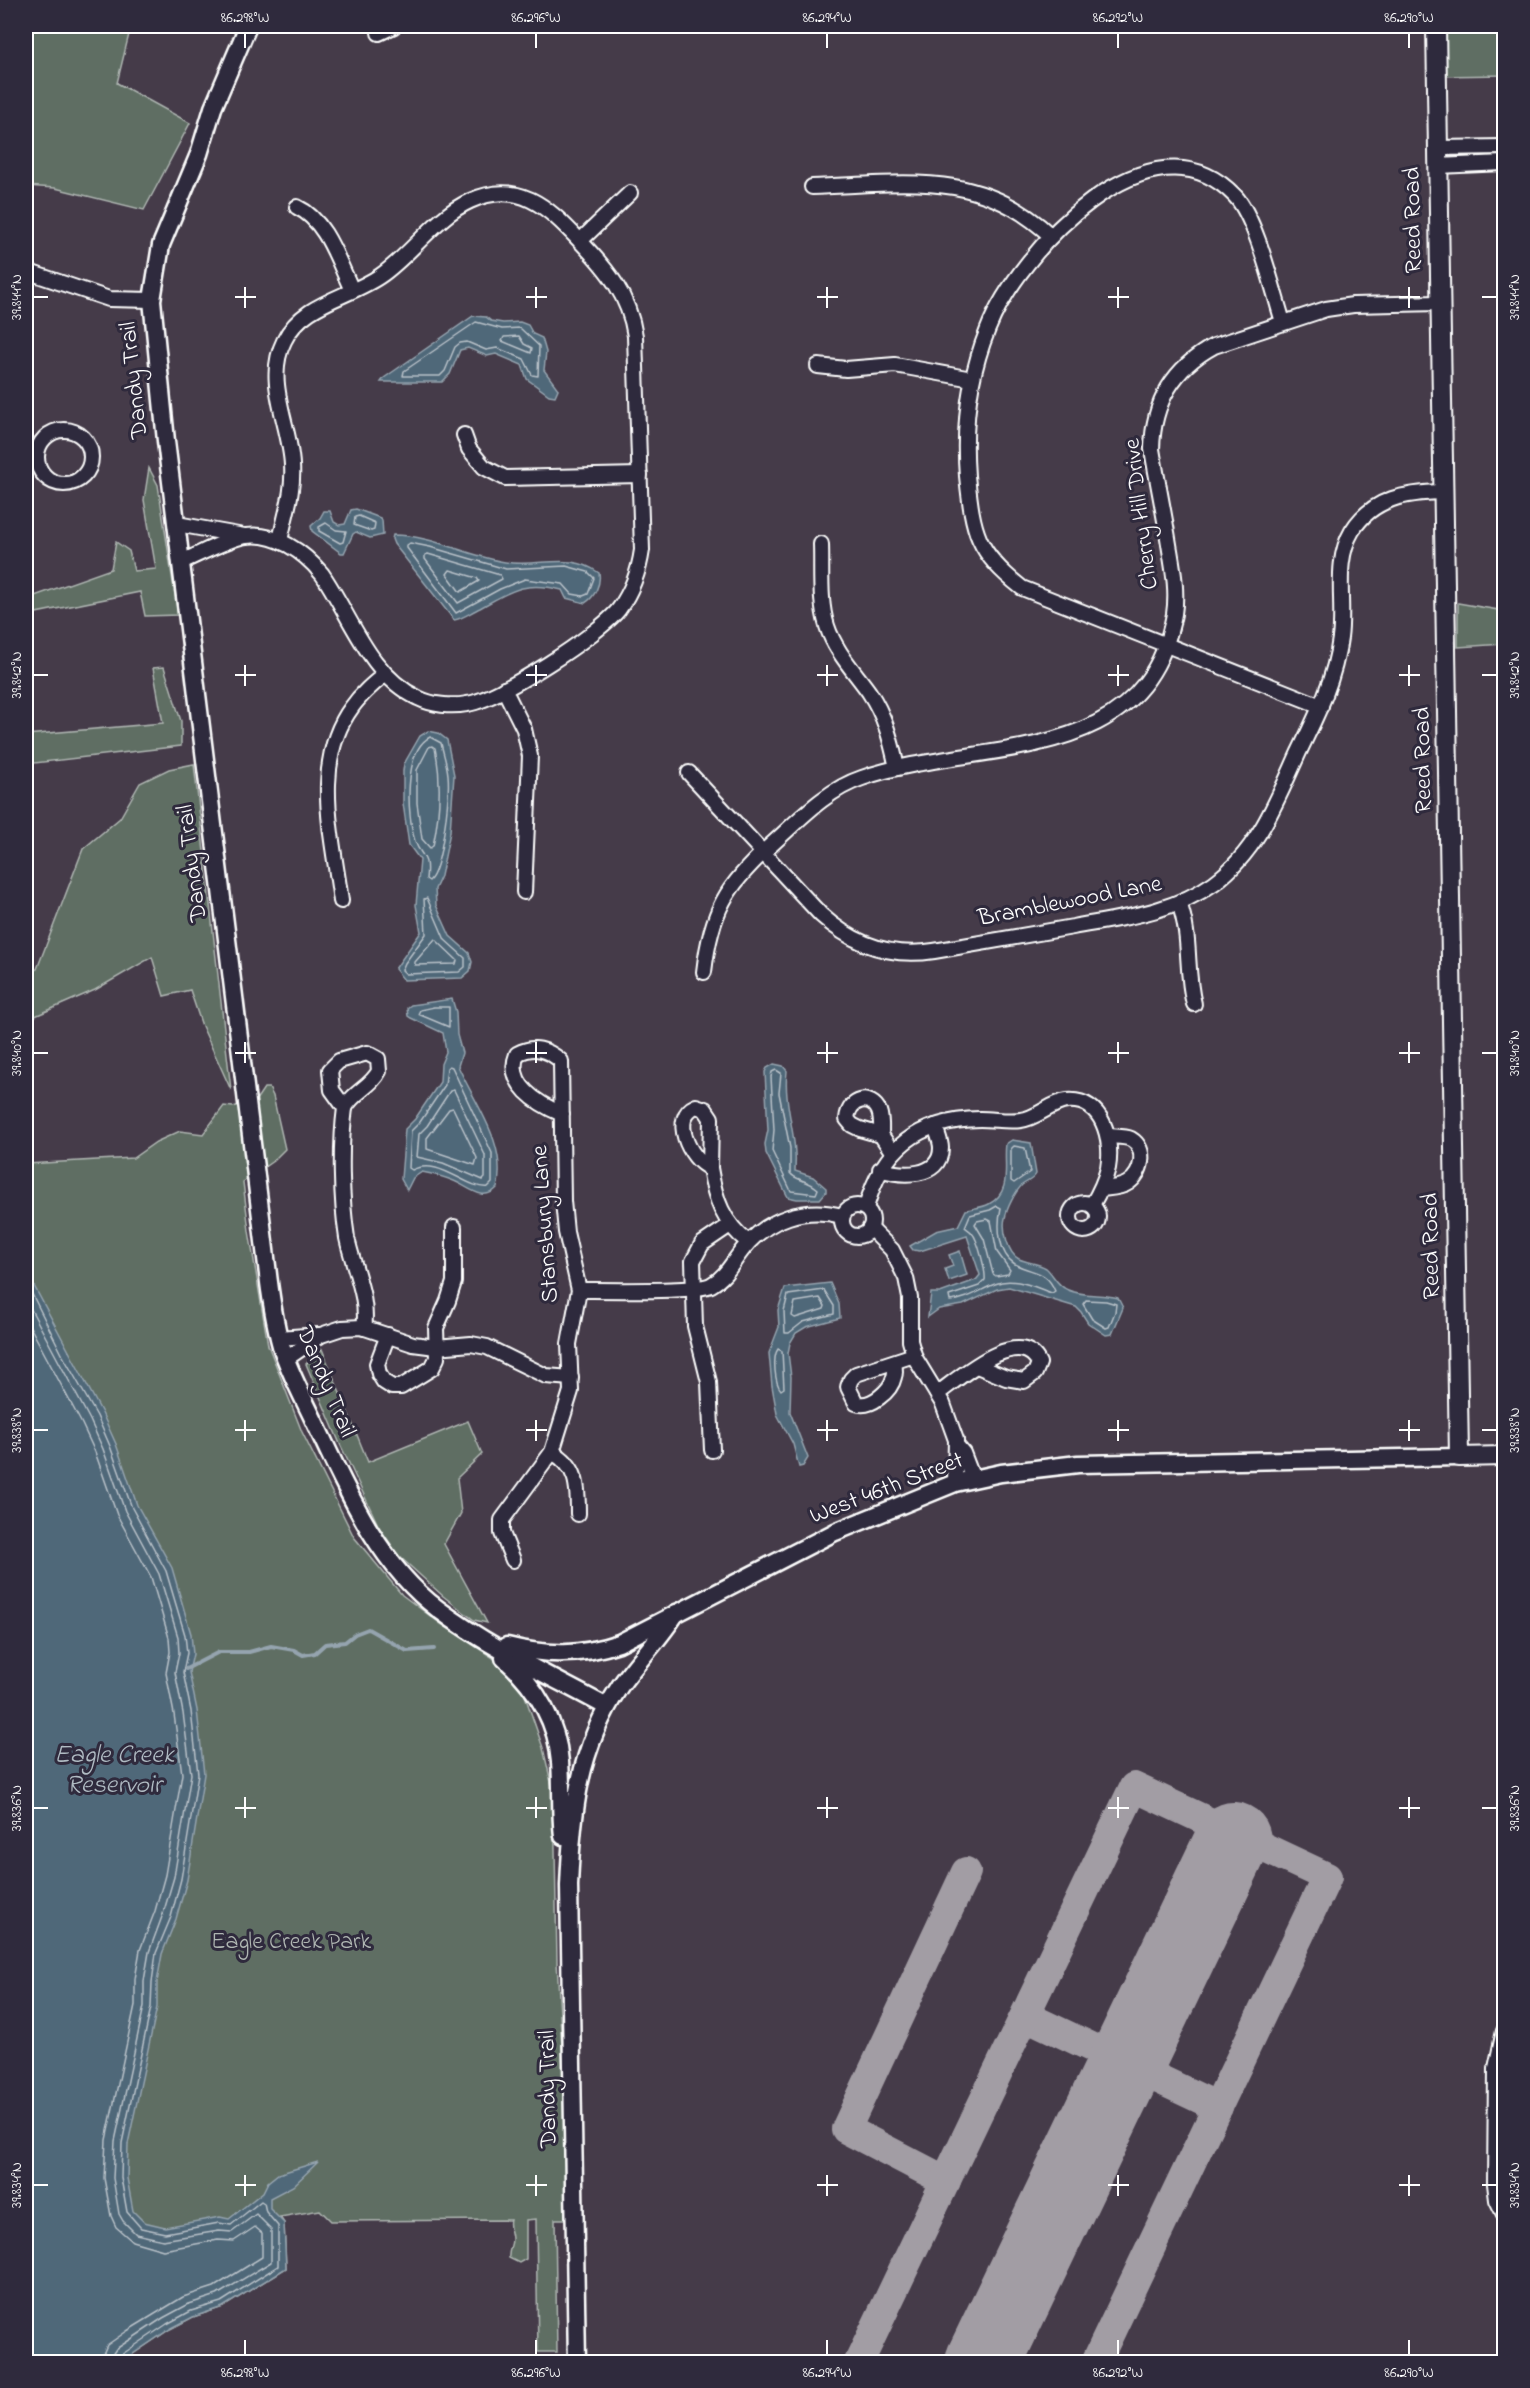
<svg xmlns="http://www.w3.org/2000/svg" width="1530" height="2388" font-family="'Indie Flower',sans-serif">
  <rect width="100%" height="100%" fill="#453b49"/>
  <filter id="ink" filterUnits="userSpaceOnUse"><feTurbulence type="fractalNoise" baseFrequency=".0167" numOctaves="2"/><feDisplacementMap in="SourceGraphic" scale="12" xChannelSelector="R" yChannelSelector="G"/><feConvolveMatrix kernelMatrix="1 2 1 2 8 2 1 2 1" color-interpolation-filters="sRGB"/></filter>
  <g filter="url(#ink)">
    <g fill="#5f6e64" stroke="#afb6b2" stroke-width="1.5">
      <polygon points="26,26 131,26 117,83 190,123 144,210 55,188 26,186"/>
      <polygon points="1438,26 1504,26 1504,75 1439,76"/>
      <polygon points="149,468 158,485 178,615 145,616 140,592 26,615 26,599 111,569 116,542 129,551 134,571 156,569 144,500"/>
      <polygon points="1458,603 1504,611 1504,644 1458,647"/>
      <polygon points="164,667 181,721 181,746 26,764 26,735 163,723 153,668"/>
      <polygon points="194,764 231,1090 202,1026 190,990 164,996 152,957 95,990 26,1020 26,974 37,969 83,849 120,818 140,783 169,769"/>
      <path d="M264 1088H269L273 1096 285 1149 273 1161 243 1182 249 1231 268 1345 302 1432 354 1537 402 1595 441 1624 495 1659 521 1684 543 1748 554 1795 557 1962 564 2084 567 2219H555L557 2352H538L536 2219 526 2220V2259L519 2263 509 2258C508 2251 512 2246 512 2239 512 2232 508 2226 510 2220L331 2221 320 2210 280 2217 284 2223 286 2268 223 2307 193 2317 170 2329 121 2362H26V1164L133 1158 156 1142 180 1131 203 1134 224 1106 233 1107 256 1100Z"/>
      <polygon points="322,1349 368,1462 468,1421 482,1454 457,1478 461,1513 444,1544 487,1623 474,1620 443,1596 399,1556 379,1527 340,1444 306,1364"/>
    </g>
    <g fill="#4f6779" stroke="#95a4af" stroke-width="1.5">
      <polygon points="473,316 486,317 491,321 503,323 520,322 528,325 533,334 542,338 546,352 544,370 558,389 555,396 549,395 527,379 522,365 496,354 487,356 468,348 460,350 450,374 442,382 381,382 384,378"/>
      <polygon points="356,509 380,518 382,520 383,535 370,538 356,532 353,534 344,553 341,553 312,531 311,526 320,518 324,511 330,511 334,522 339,525 345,524 351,510"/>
      <path d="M393 535C432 535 467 556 505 562 537 568 571 551 599 573 601 584 595 597 585 603L566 598 562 590C524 581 512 590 480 608 471 612 463 619 454 620L394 544 392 539Z"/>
      <polygon points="428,731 438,733 447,740 454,775 450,832 441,876 435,889 436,905 450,936 469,953 472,962 470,971 462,978 404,980 395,969 421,932 416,905 420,860 409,845 403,803 403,771 404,764 420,736"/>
      <path d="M452 999 456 1012 457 1035 462 1053 458 1066C475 1104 508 1145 497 1188 483 1203 469 1187 454 1181 444 1177 433 1174 422 1172L413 1178 407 1190 401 1179 405 1129 415 1119 440 1082 441 1064 446 1052 443 1033 411 1018 408 1016 407 1008 411 1005Z"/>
      <path d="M774 1064 783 1066 787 1071C783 1106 798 1136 795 1171L813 1177 826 1188V1192L820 1199H797L788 1197 766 1153 765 1144 768 1130 765 1072 767 1068Z"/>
      <path d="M1012 1140 1031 1143 1036 1174C1033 1180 1027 1181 1022 1185 1015 1192 1007 1208 1005 1218 1002 1229 1008 1254 1019 1259 1028 1263 1038 1263 1046 1268 1054 1275 1057 1286 1068 1290 1084 1297 1102 1293 1118 1298L1123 1308 1112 1334 1106 1335 1088 1323 1081 1312 1076 1307 1009 1287 997 1289 963 1305 939 1309 928 1317 931 1293H940L976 1280 980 1275 967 1236 920 1251 913 1250 910 1246 936 1231 958 1226 966 1210C973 1208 982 1208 989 1204 1013 1192 1003 1164 1006 1144Z"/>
      <polygon points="960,1251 967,1275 949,1281 945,1269 953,1266 949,1255"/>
      <polygon points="26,1264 33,1284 102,1413 116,1444 137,1505 172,1568 191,1634 193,1654 189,1672 197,1710 204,1774 187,1880 176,1919 162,1954 157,1982 157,2007 128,2144 127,2178 133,2211 144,2222 165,2227 220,2217 229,2219 263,2192 268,2182 278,2174 318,2162 293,2186 270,2198 270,2209 284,2223 286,2268 223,2307 193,2317 170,2329 121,2362 26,2362"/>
      <polygon points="830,1283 839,1304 840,1318 806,1327 796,1333 790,1343 788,1353 791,1377 790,1412 808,1458 803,1466 799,1467 793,1444 777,1414 772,1386 769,1353 779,1327 778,1310 785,1288"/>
    </g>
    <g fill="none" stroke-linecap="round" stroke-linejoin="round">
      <g stroke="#b9c2c9" stroke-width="1.5">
        <polygon points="476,322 502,329 520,328 539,346 538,376 532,375 524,359 497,348 486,350 467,342 460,343 455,347 445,371 440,376 403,376 404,371"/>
        <polygon points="519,336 524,344 532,348 531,353 502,341 504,337"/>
        <polygon points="359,516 375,523 374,530 371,531 354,525 355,517"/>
        <polygon points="326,523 336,530 346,531 343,542 340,543 319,531 319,527"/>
        <polygon points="410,543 430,547 506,569 566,566 588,572 594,578 588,594 583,596 572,594 563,584 525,579 500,589 456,613 407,548 407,545"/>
        <polygon points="428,554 500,575 502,579 458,603 425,559 425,555"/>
        <polygon points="450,570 477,578 479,581 460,592 447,574"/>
        <path d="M430 737 441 743C443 753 447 764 448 775 450 795 442 870 429 881L426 879C429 852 421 859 415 841 407 816 403 751 430 737Z"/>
        <path d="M432 746 435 748C442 781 440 813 433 846L430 848 422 839 417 803V770L429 747Z"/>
        <polygon points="427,898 445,940 465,958 465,967 459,972 406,974 402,970 405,963 426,934 424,899"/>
        <polygon points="435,939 457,960 456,964 415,965 415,962"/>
        <polygon points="434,1007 449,1007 449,1027 418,1014 420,1010"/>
        <path d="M449 1066 452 1067 492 1153V1183L488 1187C467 1190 439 1156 412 1170L409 1168 411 1131 420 1122 445 1085 447 1068Z"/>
        <path d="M776 1070 781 1073 779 1093 790 1148V1173C796 1181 807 1179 818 1189L816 1194 791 1191 772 1151 774 1130 771 1077 772 1072Z"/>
        <polygon points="454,1090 485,1155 485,1178 483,1180 443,1163 417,1157 419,1134 427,1126 450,1091"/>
        <polygon points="453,1108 477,1158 475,1165 427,1149 427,1138 449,1109"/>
        <polygon points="1014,1146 1025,1148 1030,1172 1014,1183 1011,1181 1011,1149"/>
        <path d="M997 1206 1001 1208C997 1225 998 1254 1015 1264 1033 1274 1046 1269 1055 1291L1052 1293C1034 1287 1013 1276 995 1284 980 1290 967 1300 950 1301L949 1296 979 1286 985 1280C986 1272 978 1239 972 1233 970 1230 967 1229 965 1227L970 1215 990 1210Z"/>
        <polygon points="987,1219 991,1221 997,1252 1010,1270 1008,1274 996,1276 993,1274 984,1239 975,1224 977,1221"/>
        <polyline points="26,1282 63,1356 97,1416 110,1446 132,1508 166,1571 185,1635 187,1653 183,1672 191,1711 198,1774 181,1879 171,1917 156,1953 152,1982 151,2007 122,2143 121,2178 127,2212 141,2228 165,2233 219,2223 231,2225 261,2201 264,2203 266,2212 278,2226 278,2266 221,2302 191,2311 167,2324 121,2355 118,2362"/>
        <polygon points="824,1290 834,1306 834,1314 803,1322 789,1333 785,1333 784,1311 788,1295"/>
        <polygon points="820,1298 825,1306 824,1309 795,1318 792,1316 795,1302"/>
        <polyline points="26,1300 90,1420 103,1449 125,1511 159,1574 178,1637 179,1653 175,1672 183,1713 191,1774 174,1877 163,1914 149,1952 144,1981 144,2006 115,2141 113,2178 119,2214 123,2221 136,2234 163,2240 219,2231 232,2232 256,2214 271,2229 271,2262 217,2295 189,2304 163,2318 116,2349 112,2355 111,2362"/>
        <polygon points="1086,1300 1106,1301 1116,1304 1115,1312 1109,1327 1106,1328 1092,1319 1083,1304"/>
        <polyline points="26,1319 82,1424 95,1452 117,1515 151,1577 169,1638 170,1652 166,1673 174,1714 182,1774 165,1875 155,1911 140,1950 135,1979 135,2005 106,2140 104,2178 111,2216 116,2227 132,2241 163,2250 218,2240 234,2241 255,2227 262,2233 262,2257 214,2287 183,2297 127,2331 107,2345 103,2354 101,2362"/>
        <path d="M778 1349 782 1351 784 1388 781 1390C775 1384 772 1357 778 1349Z"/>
      </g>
      <polyline stroke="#95a4af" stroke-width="4" points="186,1669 219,1652 249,1652 271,1646 294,1650 303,1655 315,1653 325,1644 345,1642 355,1634 368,1629 407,1651 434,1649"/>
      <g stroke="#a29da4" stroke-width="30">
        <polyline points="1032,2019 1218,2107"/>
        <polyline points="946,2181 846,2129 966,1872"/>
        <polyline points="859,2362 1134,1787 1327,1877 1096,2362"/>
      </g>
      <polyline stroke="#a29da4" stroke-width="76" points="983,2362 1233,1840"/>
      <g stroke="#fff" stroke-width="18">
        <g id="minor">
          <polyline points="379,33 394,26"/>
          <polyline points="1438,148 1504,147"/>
          <polyline points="1438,166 1504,163"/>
          <path d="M812 187C902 184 979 168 1051 236"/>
          <path d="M297 207C327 221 338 262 352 290"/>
          <polyline points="580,241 630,193"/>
          <polyline points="26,271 109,299 152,300"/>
          <path d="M1283 322C1273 290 1256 218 1235 196 1152 108 1018 252 988 329 969 376 963 425 967 476 973 532 976 552 1022 588L1321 706"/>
          <polyline points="818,366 846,369 895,365 972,379"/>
          <circle cx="64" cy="457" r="27"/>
          <polyline points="464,435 469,449 484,467 505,478 640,475"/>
          <polyline points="177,524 244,536"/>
          <path d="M821 544C822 570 819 601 827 626 835 651 854 671 869 692 885 716 891 740 897 768"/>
          <path d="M181 562C198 555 229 538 246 536 276 532 304 552 322 574 351 616 369 675 418 698 432 705 451 707 467 704 498 700 600 634 619 609 632 591 639 571 642 550L635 336C629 295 607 269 579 240 548 207 518 179 470 201 436 216 411 255 380 276 348 298 302 303 284 341 264 381 290 424 292 465 294 492 285 515 280 541"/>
          <polyline points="504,689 524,729 530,756 524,892"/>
          <path d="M689 773 821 915C853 944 891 958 934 951 981 943 1027 935 1073 927 1122 918 1172 913 1214 883 1258 851 1277 800 1299 752 1317 715 1335 679 1340 638 1345 602 1333 563 1352 531 1373 497 1407 493 1443 492"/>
          <path d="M341 901C333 838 311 762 352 707 361 694 373 684 385 674"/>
          <path d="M1179 903C1192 938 1185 970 1194 1004"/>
          <path d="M704 972C711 911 726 886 771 845 799 820 826 790 862 778 974 738 1145 773 1174 614 1178 588 1172 564 1168 538 1163 508 1157 479 1152 449 1153 402 1173 368 1214 346L1326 309 1353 305 1439 303"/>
          <path d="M367 1053 378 1059 379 1071C372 1086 352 1093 345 1108L332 1090 330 1070 339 1061Z"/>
          <path d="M696 1106 705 1109 711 1118 710 1168C689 1160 670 1117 696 1106Z"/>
          <path d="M345 1108C340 1146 341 1200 347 1238 353 1267 369 1298 364 1328"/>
          <path d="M881 1135C881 1128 882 1119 879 1111 871 1094 849 1098 847 1119L852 1125 860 1129 881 1135 893 1153"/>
          <path d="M710 1168C715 1199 723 1223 748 1242"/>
          <path d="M880 1169C900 1176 941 1179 941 1148 941 1141 937 1133 935 1126"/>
          <path d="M1101 1189C1109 1188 1121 1188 1128 1183 1142 1174 1148 1149 1131 1139 1124 1136 1115 1137 1108 1136"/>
          <circle cx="1084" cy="1217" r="14"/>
          <circle cx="857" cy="1221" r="15"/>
          <path d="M866 1208C882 1148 918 1120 980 1119 994 1119 1008 1122 1021 1120 1038 1118 1050 1103 1067 1101 1103 1098 1113 1140 1108 1168 1105 1181 1099 1193 1092 1205"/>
          <polyline points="870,1228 892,1250 906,1278 910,1298 910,1341 915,1358 943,1404 956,1440 955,1483"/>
          <path d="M579 1290C600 1290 698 1292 711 1285 727 1276 733 1261 744 1248 768 1218 806 1206 842 1216"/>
          <polyline points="388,1335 377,1364 379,1374 384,1382 392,1387 401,1387 432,1368 437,1358 436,1328 448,1301 454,1282 454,1227"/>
          <polyline points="279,1338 319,1335"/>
          <polyline points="286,1359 321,1335 342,1328 362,1327 413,1344 436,1347 471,1344 487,1347 546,1376 571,1378"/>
          <path d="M894 1362C895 1367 896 1372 894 1377 891 1391 870 1409 856 1403L848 1387 851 1379 856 1374 914 1355"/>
          <path d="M937 1394C957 1380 1020 1323 1039 1363L1035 1373 1024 1381 1006 1378 977 1366"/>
          <polyline points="957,1446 963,1453 973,1479"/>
          <polyline points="712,1450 709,1382 695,1326 693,1261 702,1244 730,1225"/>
          <path d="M552 1452C578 1466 578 1487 578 1514"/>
          <path d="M513 1560 502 1533V1520L552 1452 571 1391 569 1344 579 1290 566 1232 563 1201 561 1061C547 1049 534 1045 517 1054 505 1084 538 1104 562 1114"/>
          <polyline points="1504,2031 1496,2068 1495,2184 1497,2200 1504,2214"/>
        </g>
      </g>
      <g stroke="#fff" stroke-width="21">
        <g id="tertiary">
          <path d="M248 26 213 108 199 154 161 245 152 300 166 441 267 1266C270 1293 274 1320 281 1346 290 1374 304 1399 316 1425 347 1491 379 1565 438 1609 490 1648 550 1676 607 1707"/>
          <path d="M507 1646C546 1656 581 1656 619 1643L835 1532 955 1483 1001 1473 1078 1464 1459 1457"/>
          <path d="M504 1658C534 1685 557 1720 560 1762 562 1787 560 1811 563 1836"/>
          <path d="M577 2362 569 1886C572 1812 578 1749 620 1686 638 1660 660 1639 676 1613"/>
        </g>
      </g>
      <g stroke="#fff" stroke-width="22">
        <polyline id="secondary" points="1436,26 1459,1457 1504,1456"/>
      </g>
      <use href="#minor" stroke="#2f2a3d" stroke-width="14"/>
      <use href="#tertiary" stroke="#2f2a3d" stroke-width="16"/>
      <use href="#secondary" stroke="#2f2a3d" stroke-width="18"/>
    </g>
  </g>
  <path fill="none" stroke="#fff" stroke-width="2" d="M245 33V48M536 33V48M827 33V48M1118 33V48M1409 33V48M245 287V308M536 287V308M827 287V308M1118 287V308M1409 287V308M33 297H48M235 297H256M526 297H547M817 297H838M1108 297H1129M1399 297H1420M1482 297H1497M245 665V686M536 665V686M827 665V686M1118 665V686M1409 665V686M33 675H48M235 675H256M526 675H547M817 675H838M1108 675H1129M1399 675H1420M1482 675H1497M245 1042V1063M536 1042V1063M827 1042V1063M1118 1042V1063M1409 1042V1063M33 1053H48M235 1053H256M526 1053H547M817 1053H838M1108 1053H1129M1399 1053H1420M1482 1053H1497M245 1420V1441M536 1420V1441M827 1420V1441M1118 1420V1441M1409 1420V1441M33 1430H48M235 1430H256M526 1430H547M817 1430H838M1108 1430H1129M1399 1430H1420M1482 1430H1497M245 1797V1818M536 1797V1818M827 1797V1818M1118 1797V1818M1409 1797V1818M33 1808H48M235 1808H256M526 1808H547M817 1808H838M1108 1808H1129M1399 1808H1420M1482 1808H1497M245 2175V2196M536 2175V2196M827 2175V2196M1118 2175V2196M1409 2175V2196M33 2185H48M235 2185H256M526 2185H547M817 2185H838M1108 2185H1129M1399 2185H1420M1482 2185H1497M245 2340V2355M536 2340V2355M827 2340V2355M1118 2340V2355M1409 2340V2355"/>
  <g text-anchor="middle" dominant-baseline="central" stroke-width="6" stroke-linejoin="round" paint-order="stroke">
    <g font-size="24" fill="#fff" stroke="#2f2a3d">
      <text transform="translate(1414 220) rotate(-91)">Reed Road</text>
      <text transform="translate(135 380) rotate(-96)">Dandy Trail</text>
      <text transform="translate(1142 514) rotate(-97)">Cherry Hill Drive</text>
      <text transform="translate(1424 760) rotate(-91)">Reed Road</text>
      <text transform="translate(193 863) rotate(-97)">Dandy Trail</text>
      <text transform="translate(1070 902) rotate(-11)">Bramblewood Lane</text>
      <text transform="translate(546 1224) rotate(-94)">Stansbury Lane</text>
      <text transform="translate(1432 1246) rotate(-91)">Reed Road</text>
      <text transform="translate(325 1382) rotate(67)">Dandy Trail</text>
      <text transform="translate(887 1489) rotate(-21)">West 46th Street</text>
      <text transform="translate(549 2089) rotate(-91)">Dandy Trail</text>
    </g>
    <g font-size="24" fill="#afb6b2" stroke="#2f2a3d">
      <text x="291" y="1942">Eagle Creek Park</text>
    </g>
    <g font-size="26" font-style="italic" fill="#b0bbc3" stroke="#2f2a3d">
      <text x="114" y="1756">Eagle Creek<tspan x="114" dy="30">Reservoir</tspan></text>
    </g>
  </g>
  <rect width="1530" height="2388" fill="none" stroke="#2f2a3d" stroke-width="66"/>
  <rect x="33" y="33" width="1464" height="2322" fill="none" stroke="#fff" stroke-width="2"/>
  <g font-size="15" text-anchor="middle" fill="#fff">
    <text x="245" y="22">86.298°W</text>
    <text x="536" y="22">86.296°W</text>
    <text x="827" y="22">86.294°W</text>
    <text x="1118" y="22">86.292°W</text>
    <text x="1409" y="22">86.290°W</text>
    <text transform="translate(16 297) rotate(-90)" y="5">39.844°N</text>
    <text transform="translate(1514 297) rotate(-90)" y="5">39.844°N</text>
    <text transform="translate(16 675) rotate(-90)" y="5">39.842°N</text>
    <text transform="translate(1514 675) rotate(-90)" y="5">39.842°N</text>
    <text transform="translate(16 1053) rotate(-90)" y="5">39.840°N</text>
    <text transform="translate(1514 1053) rotate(-90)" y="5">39.840°N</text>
    <text transform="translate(16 1430) rotate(-90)" y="5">39.838°N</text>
    <text transform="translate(1514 1430) rotate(-90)" y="5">39.838°N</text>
    <text transform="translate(16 1808) rotate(-90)" y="5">39.836°N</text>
    <text transform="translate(1514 1808) rotate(-90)" y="5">39.836°N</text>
    <text transform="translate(16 2185) rotate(-90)" y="5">39.834°N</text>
    <text transform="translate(1514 2185) rotate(-90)" y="5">39.834°N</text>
    <text x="245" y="2377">86.298°W</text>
    <text x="536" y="2377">86.296°W</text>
    <text x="827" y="2377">86.294°W</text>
    <text x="1118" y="2377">86.292°W</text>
    <text x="1409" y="2377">86.290°W</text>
  </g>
</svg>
